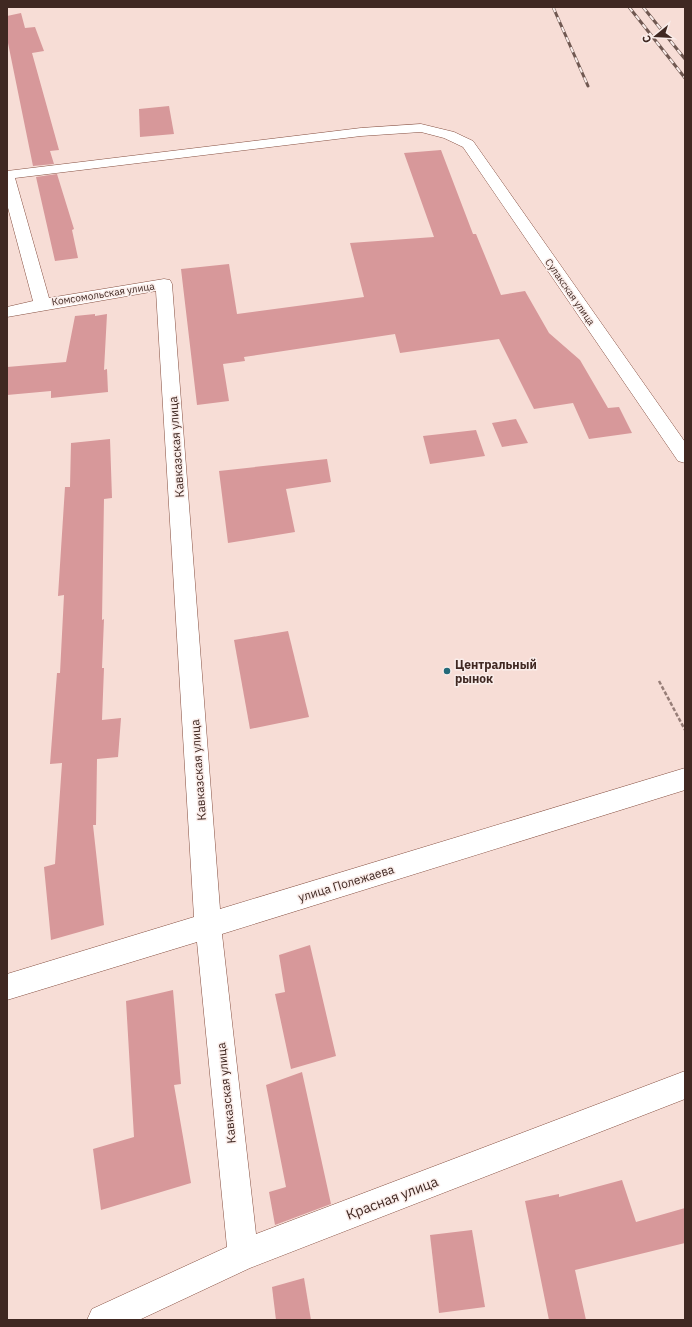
<svg xmlns="http://www.w3.org/2000/svg" width="692" height="1327" font-family="'IBM Plex Sans',sans-serif">
  <rect width="100%" height="100%" fill="#f7ddd6"/>
  <g fill="#d7989a">
    <polygon points="21,13 25,28 35,27 44,51 32,53 59,150 50,151 54,164 33,166 7,38 7,16"/>
    <polygon points="169,106 174,134 140,137 139,109"/>
    <polygon points="441,150 473,234 476,234 501,295 525,291 549,333 580,360 608,408 619,407 632,433 589,439 573,403 534,409 499,339 400,353 395,334 244,357 245,361 223,364 229,401 197,405 181,269 229,264 237,314 364,297 350,243 434,237 404,153"/>
    <polygon points="57,174 74,229 72,230 78,258 55,261 36,177"/>
    <polygon points="95,314 95,316 107,314 104,370 107,369 108,392 51,398 51,391 7,395 7,367 66,362 75,316"/>
    <polygon points="516,419 528,443 502,447 492,423"/>
    <polygon points="476,430 485,456 430,464 423,436"/>
    <polygon points="110,439 112,498 104,499 102,620 104,619 102,668 104,668 102,720 121,718 118,757 97,759 96,825 93,825 104,925 51,940 44,867 55,864 62,763 50,764 57,673 60,673 64,595 58,596 65,487 70,487 71,443"/>
    <polygon points="327,459 331,482 286,489 295,532 228,543 219,471"/>
    <polygon points="288,631 309,717 250,729 234,640"/>
    <polygon points="310,945 336,1056 291,1069 275,994 285,992 279,955"/>
    <polygon points="173,990 181,1084 174,1085 191,1183 101,1210 93,1149 134,1137 126,1001"/>
    <polygon points="302,1072 331,1204 275,1225 269,1192 286,1187 266,1085"/>
    <polygon points="622,1180 636,1222 685,1208 685,1243 575,1270 586,1320 549,1320 525,1201 559,1194 559,1197"/>
    <polygon points="472,1230 485,1307 439,1313 430,1235"/>
    <polygon points="304,1278 311,1320 276,1320 272,1287"/>
  </g>
  <g fill="none" stroke-linecap="round" stroke-linejoin="round">
    <g stroke="#865042" stroke-width="1">
      <polygon id="minor" points="421,124 454,132 473,141 685,442 685,463 678,461 463,147 444,138 421,132 361,136 15,178 49,298 164,279 170,280 172,284 220,909 685,768 685,790 222,934 256,1234 685,1071 685,1099 250,1268 139,1320 87,1320 92,1309 227,1247 197,942 7,1000 7,974 194,917 156,291 7,317 7,307 33,301 7,204 7,171 361,128"/>
    </g>
    <polyline stroke="#977e78" stroke-width="2.5" stroke-dasharray="4 2" stroke-linecap="butt" points="659,681 685,730"/>
    <use href="#minor" fill="#fff" fill-rule="evenodd"/>
    <g stroke="#705851" stroke-width="3">
      <g id="rail">
        <polyline points="553,7 588,86"/>
        <polyline points="629,7 685,78"/>
        <polyline points="643,7 685,59"/>
      </g>
    </g>
    <use href="#rail" stroke="#faedea" stroke-width="2" stroke-dasharray="5.5" stroke-linecap="butt"/>
  </g>
  <circle fill="#246979" stroke="#faedea" stroke-width="1.5" cx="447" cy="671" r="4"/>
  <g text-anchor="middle" dominant-baseline="central" stroke-width="3" stroke-linejoin="round" paint-order="stroke">
    <g font-size="10" fill="#402822" stroke="#faedea">
      <text transform="translate(570 292) rotate(55)">Сулакская улица</text>
      <text transform="translate(103 294) rotate(-9)">Комсомольская улица</text>
    </g>
    <g font-size="12" fill="#402822" stroke="#faedea">
      <text transform="translate(176 447) rotate(-94)">Кавказская улица</text>
      <text transform="translate(198 770) rotate(-94)">Кавказская улица</text>
      <text transform="translate(346 883) rotate(-17)">улица Полежаева</text>
      <text transform="translate(226 1093) rotate(-96)">Кавказская улица</text>
    </g>
    <g font-size="12" font-weight="bold" fill="#402822" stroke="#faedea" text-anchor="start">
      <text x="455" y="664">Центральный<tspan x="455" dy="14">рынок</tspan></text>
    </g>
    <g font-size="14" fill="#402822" stroke="#faedea">
      <text transform="translate(392 1198) rotate(-21)">Красная улица</text>
    </g>
  </g>
  <rect width="692" height="1327" fill="none" stroke="#402822" stroke-width="16"/>
  <g transform="translate(656 36) rotate(252)" stroke="#faedea" stroke-width="3" paint-order="stroke">
  <path d="M0-3L7 15L0 10L-7 15Z" fill="#402822"/>
  <text y="-6" font-size="11" font-weight="bold" text-anchor="middle" fill="#402822">С</text>
  </g>
</svg>
